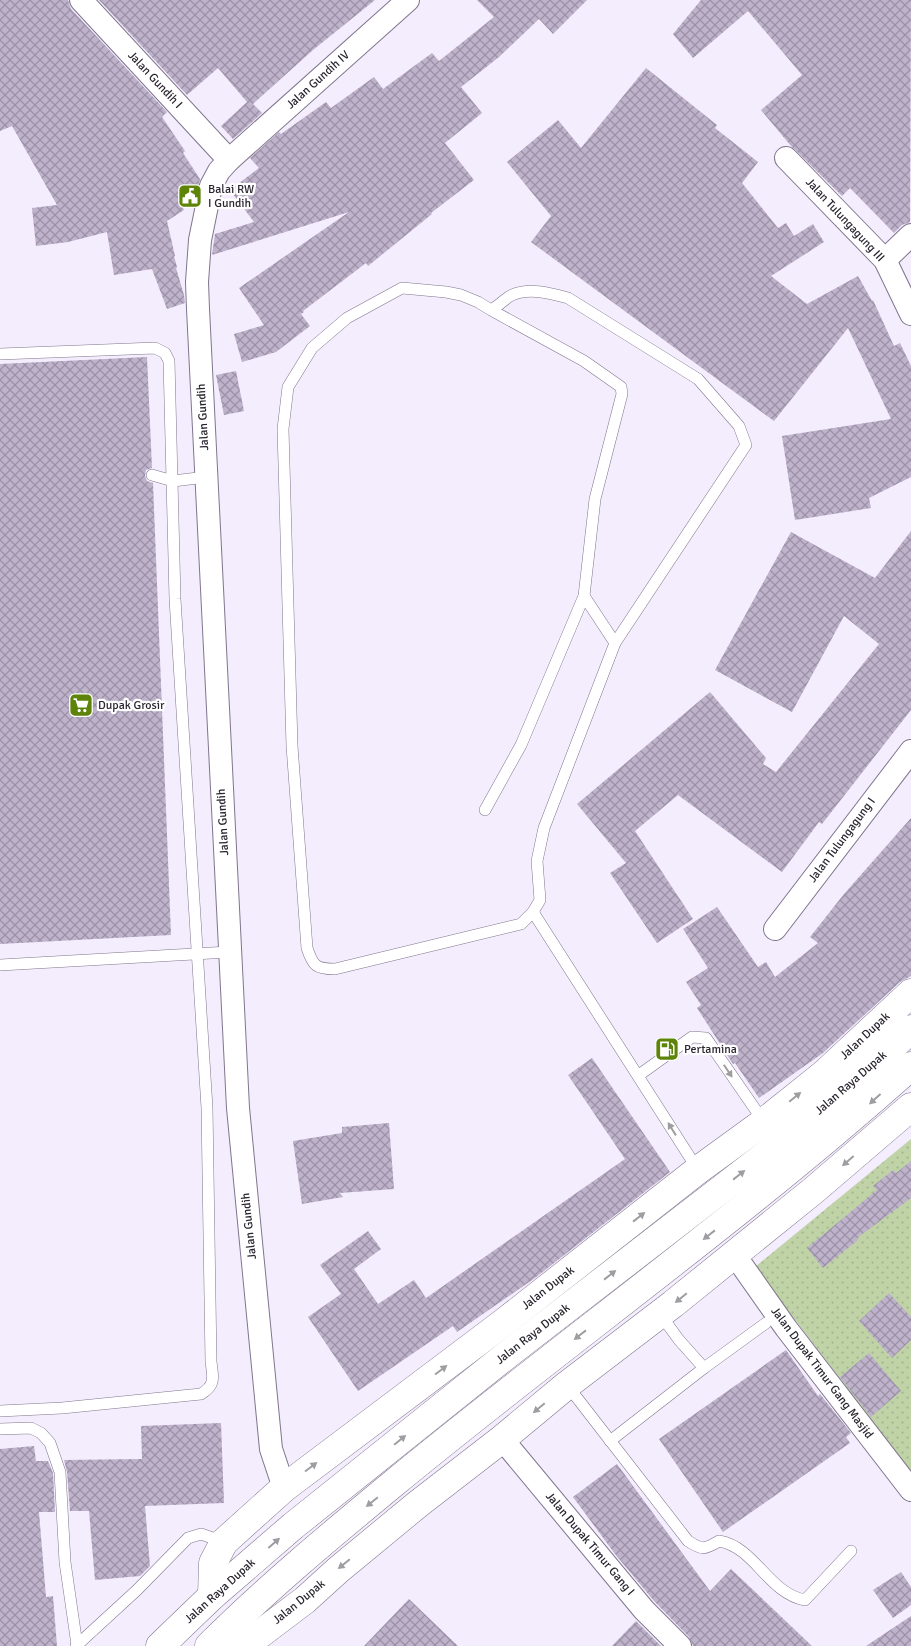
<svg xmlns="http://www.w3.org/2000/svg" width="911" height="1646" font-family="Signika,sans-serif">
  <defs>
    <pattern id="grass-dots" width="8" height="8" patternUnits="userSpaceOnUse" patternTransform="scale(1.25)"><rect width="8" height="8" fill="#bfd3a7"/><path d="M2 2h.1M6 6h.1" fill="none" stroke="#a4b590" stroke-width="1.8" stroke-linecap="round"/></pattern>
    <pattern id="building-cross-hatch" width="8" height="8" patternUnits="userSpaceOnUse" patternTransform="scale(1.25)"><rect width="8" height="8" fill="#bfb3cc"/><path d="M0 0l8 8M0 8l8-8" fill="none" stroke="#9b91a6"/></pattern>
  </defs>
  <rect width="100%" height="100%" fill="#f4edfd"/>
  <polygon fill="url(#grass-dots)" points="911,1139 911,1472 755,1267"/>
  <g fill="url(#building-cross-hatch)">
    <polygon points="0,0 68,0 71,9 167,112 162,117 185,151 183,153 200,179 195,200 183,208 184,210 167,221 175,256 174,256 177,267 176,268 184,295 185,303 167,309 152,269 114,275 107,232 68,242 36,246 32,208 57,205 12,126 0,131"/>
    <polygon points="99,0 375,0 313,50 253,104 262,113 233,139 221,126 247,102 218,68 187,95"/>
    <polygon points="477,0 587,0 553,34 539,19 499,57 461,87 482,113 445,143 474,180 431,213 432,214 368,266 366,263 303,311 304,312 301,314 310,326 276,352 242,362 234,334 264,325 239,288 349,212 212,255 215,234 254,222 230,190 259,168 250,158 279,132 281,134 326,102 331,108 374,77 383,89 432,53 439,61 494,17"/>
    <polygon points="701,0 911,0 910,222 902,225 894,233 850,188 842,196 791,146 761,110 802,75 748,11 693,58 673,34"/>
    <polygon points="646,68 717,125 715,128 758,162 742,183 778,228 786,223 794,236 813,224 824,242 771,276 807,304 858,276 872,301 873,300 894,346 900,343 911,366 911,477 869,498 871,508 795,520 782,436 891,419 848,328 774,421 531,242 551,216 507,162 558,120 581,148"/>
    <polygon points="147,357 152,468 146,470 145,476 147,481 153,483 171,935 0,944 0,364"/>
    <polygon points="236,371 244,411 224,415 216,375"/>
    <polygon points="911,531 911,710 822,824 819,822 782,872 678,795 635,831 693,919 657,943 610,873 626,863 577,804 710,692 766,758 763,764 776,772 879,644 844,616 792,712 715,670 791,532 875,578"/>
    <polygon points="911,818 911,976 900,982 823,1053 759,1098 735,1063 733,1064 697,1008 701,1005 686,982 708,968 683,929 717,907 758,967 766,962 775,977 818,943 810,937 844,894"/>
    <polygon points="592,1058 670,1172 535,1278 457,1332 453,1326 358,1391 308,1317 341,1294 320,1265 368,1231 381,1249 354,1269 378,1304 414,1280 426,1298 625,1159 568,1075"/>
    <polygon points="389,1123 394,1189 340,1193 343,1197 302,1204 293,1141 342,1133 342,1127"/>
    <polygon points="911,1161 911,1198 857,1238 858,1240 823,1268 807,1248 877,1190 873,1186 893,1170 896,1173"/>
    <polygon points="889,1293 911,1317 911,1340 892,1358 859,1321"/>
    <polygon points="786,1350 818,1396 820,1394 851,1433 846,1437 850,1443 723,1532 659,1439"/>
    <polygon points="869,1353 901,1391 871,1417 840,1377"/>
    <polygon points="221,1423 224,1503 145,1506 150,1566 140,1576 95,1580 89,1511 70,1511 67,1472 64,1460 142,1459 141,1426"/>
    <polygon points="34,1446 36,1461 48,1461 53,1473 55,1512 39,1512 46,1597 53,1596 57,1646 0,1646 0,1449"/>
    <polygon points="617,1464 710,1591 731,1569 812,1646 693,1646 689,1637 654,1601 615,1554 573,1497"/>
    <polygon points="901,1572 911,1587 911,1605 893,1618 873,1590"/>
    <polygon points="409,1599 458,1646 364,1646"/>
    <polygon points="911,1616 911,1646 866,1646"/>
    <polygon points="636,1621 661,1646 612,1646"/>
  </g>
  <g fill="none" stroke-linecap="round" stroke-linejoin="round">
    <g stroke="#80758d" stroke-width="12">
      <g id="lane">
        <path d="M0 354 155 348 165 353 169 361 175 599 207 1108 211 1362C213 1377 216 1385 201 1394L62 1408 0 1411"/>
        <polyline points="152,475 173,481 206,477"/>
        <polyline points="584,596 615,643"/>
        <path d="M485 810 521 745 584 596 595 499 622 394 621 387 584 361 491 310 478 302 461 295 446 292 402 288 347 318 312 348 288 387 283 429 292 746 307 948C313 966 316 969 335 969L521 924 533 912 540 900 537 861 544 828 615 643 746 445 739 426 698 379 568 298C550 293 528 287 510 296 504 300 498 306 491 310"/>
        <polyline points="533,912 698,1170"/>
        <polyline points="0,965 229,952"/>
        <polyline points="639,1075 692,1037 706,1038 764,1122"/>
        <polyline points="660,1314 679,1340 704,1368"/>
        <path d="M567 1385 688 1541C702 1550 704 1550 719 1541 755 1547 768 1593 805 1600L851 1551"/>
        <polyline points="0,1429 31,1428 41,1433 50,1443 60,1472 65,1562 77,1645"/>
        <polyline points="610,1441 704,1368 766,1323"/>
        <polyline points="76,1646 137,1590 188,1538 201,1534 224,1542"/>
      </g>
    </g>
    <g stroke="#80758d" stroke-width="24">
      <g id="street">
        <polyline points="81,0 229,160"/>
        <polyline points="786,158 885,260 911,314"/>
        <polyline points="885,260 911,235"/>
        <polyline points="775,929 911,751"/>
        <polyline points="734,1254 786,1328 911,1490"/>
        <polyline points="502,1439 644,1610 680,1646"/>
        <polyline points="284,1488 271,1449 238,1108 198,309 197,282 200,240 211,186 219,171 229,160 408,0"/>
      </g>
    </g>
    <g stroke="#80758d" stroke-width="29">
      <g id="secondary">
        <polyline points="212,1596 213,1563 224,1542 284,1488 503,1323 698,1170 764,1122 824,1074 911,993"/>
        <polyline points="214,1641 243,1639 260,1634 305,1600 338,1570 418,1504 502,1439 567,1385 673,1304 814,1190 911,1107"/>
      </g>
    </g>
    <g stroke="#80758d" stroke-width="29">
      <g id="primary">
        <polyline points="160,1646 212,1596 293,1526 508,1354 785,1140 868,1070 911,1029"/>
        <path d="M209 1646C267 1588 331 1535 394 1483 565 1342 746 1214 911 1066"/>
      </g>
    </g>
    <use href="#lane" stroke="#fff" stroke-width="11"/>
    <use href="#street" stroke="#fff" stroke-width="22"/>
    <use href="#secondary" stroke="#fff" stroke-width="28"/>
    <use href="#primary" stroke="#fff" stroke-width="28"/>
  </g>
  <defs><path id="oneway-solid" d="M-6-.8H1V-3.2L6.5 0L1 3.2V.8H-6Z" transform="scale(1.25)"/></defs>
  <g fill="#9f9da1">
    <use href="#oneway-solid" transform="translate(728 1071) rotate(56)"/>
    <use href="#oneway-solid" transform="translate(795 1097) rotate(-39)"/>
    <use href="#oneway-solid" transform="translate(875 1099) rotate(138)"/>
    <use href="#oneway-solid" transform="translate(672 1129) rotate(-122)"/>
    <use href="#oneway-solid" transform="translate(848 1161) rotate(139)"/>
    <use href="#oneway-solid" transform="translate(739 1175) rotate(-38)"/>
    <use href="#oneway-solid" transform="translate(639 1217) rotate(-38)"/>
    <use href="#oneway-solid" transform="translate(709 1235) rotate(142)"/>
    <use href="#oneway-solid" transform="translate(610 1275) rotate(-38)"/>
    <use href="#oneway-solid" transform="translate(681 1298) rotate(141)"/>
    <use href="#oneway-solid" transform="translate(580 1335) rotate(142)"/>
    <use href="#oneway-solid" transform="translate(441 1370) rotate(-37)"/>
    <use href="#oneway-solid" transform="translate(539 1408) rotate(140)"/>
    <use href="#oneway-solid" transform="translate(400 1440) rotate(-39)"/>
    <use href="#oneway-solid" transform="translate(311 1467) rotate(-37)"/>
    <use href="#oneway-solid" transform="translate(372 1502) rotate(141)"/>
    <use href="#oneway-solid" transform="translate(274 1543) rotate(-41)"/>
    <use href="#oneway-solid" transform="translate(344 1564) rotate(141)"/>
  </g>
  <defs>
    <g id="civic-square" transform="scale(1.25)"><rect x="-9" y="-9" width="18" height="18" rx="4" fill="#5d8408" stroke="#fff"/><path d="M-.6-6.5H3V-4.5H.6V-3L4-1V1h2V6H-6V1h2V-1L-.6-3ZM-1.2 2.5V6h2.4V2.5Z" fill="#fff"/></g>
    <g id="supermarket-square" transform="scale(1.25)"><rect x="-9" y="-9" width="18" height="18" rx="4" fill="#5d8408" stroke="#fff"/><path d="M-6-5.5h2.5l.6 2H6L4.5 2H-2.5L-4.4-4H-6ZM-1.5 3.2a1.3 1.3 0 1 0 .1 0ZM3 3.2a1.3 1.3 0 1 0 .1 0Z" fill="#fff"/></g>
    <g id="fuel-square" transform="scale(1.25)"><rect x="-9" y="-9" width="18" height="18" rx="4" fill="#5d8408" stroke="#fff"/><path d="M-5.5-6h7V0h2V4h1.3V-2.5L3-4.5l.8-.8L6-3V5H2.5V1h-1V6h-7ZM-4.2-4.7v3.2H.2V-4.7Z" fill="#fff"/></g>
  </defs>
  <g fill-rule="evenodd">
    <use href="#civic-square" x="190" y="196"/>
    <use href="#supermarket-square" x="81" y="705"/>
    <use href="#fuel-square" x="667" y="1049"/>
  </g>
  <g text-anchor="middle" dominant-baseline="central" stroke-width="4.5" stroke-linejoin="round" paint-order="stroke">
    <g font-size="12" fill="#2a252f" stroke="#fff">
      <text transform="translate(155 80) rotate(47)">Jalan Gundih I</text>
      <text transform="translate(318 80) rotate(-42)">Jalan Gundih IV</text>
      <text transform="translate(845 220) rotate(47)">Jalan Tulungagung III</text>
      <text transform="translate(203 417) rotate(-93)">Jalan Gundih</text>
      <text transform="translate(223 822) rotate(-93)">Jalan Gundih</text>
      <text transform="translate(842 840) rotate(-53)">Jalan Tulungagung I</text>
      <text transform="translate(865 1036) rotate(-43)">Jalan Dupak</text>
      <text transform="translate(851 1083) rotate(-41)">Jalan Raya Dupak</text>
      <text transform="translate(249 1226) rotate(-96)">Jalan Gundih</text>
      <text transform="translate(548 1288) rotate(-38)">Jalan Dupak</text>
      <text transform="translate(533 1334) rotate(-38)">Jalan Raya Dupak</text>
      <text transform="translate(822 1373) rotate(53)">Jalan Dupak Timur Gang Masjid</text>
      <text transform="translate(590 1544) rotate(50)">Jalan Dupak Timur Gang I</text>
      <text transform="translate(220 1591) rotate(-42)">Jalan Raya Dupak</text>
      <text transform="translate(299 1602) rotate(-39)">Jalan Dupak</text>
    </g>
    <g font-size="12" fill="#2a252f" stroke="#fff" text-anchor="start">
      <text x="208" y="189">Balai RW<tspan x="208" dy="14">I Gundih</tspan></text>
      <text x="98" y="705">Dupak Grosir</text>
      <text x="684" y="1049">Pertamina</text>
    </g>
  </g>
</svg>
